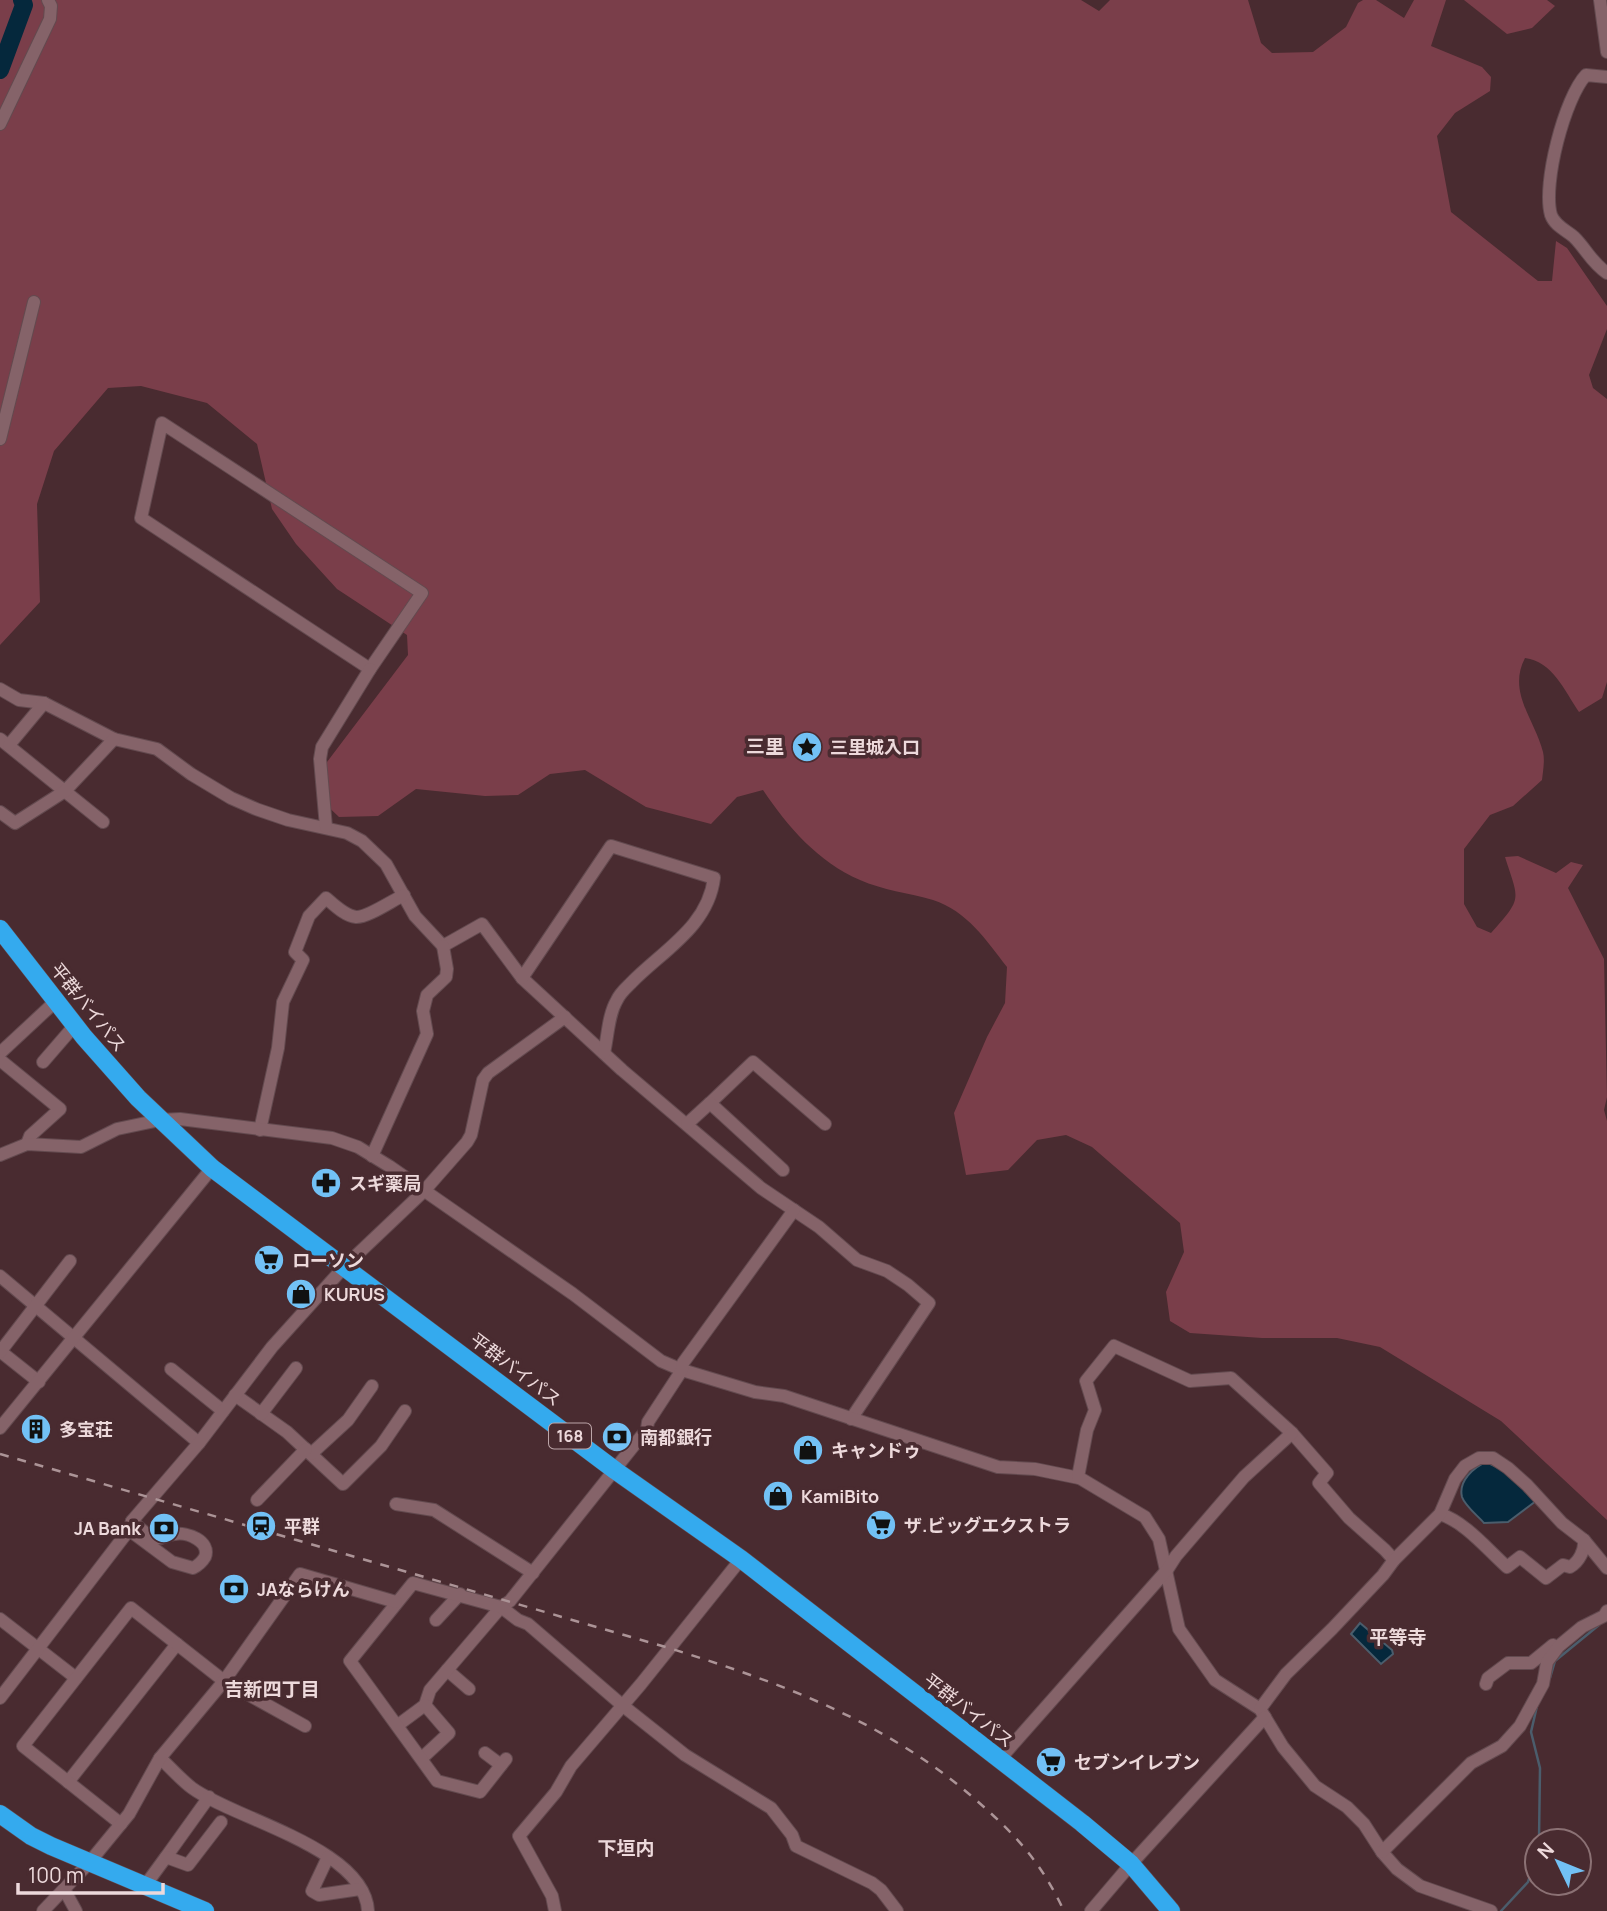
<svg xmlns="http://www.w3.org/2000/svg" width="1607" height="1911" font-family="Manrope,'Noto Sans JP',sans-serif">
  <rect width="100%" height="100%" fill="#492b30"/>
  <g fill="#7a3e4a">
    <path d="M0 0H1081L1099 11 1110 0H1248L1261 43 1272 53 1313 52 1346 27 1358 3 1363 0H1376L1404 18 1414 0H1446L1431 46 1482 67 1491 77 1490 91 1455 113 1437 136 1451 212 1538 281H1552L1556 241 1567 248 1607 306V329L1589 375 1593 388 1607 399V682L1602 698 1579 712C1564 690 1553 662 1525 658 1507 692 1535 720 1543 752 1545 760 1543 771 1542 780L1513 806 1490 815 1464 849V904L1477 927 1491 933C1523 897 1519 901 1505 857L1518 856 1556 873 1571 862 1583 865 1568 888 1604 959 1607 1097 1604 1110 1607 1121V1520L1501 1421 1380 1347 1337 1338H1262L1190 1333 1170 1321 1166 1292 1184 1252 1180 1223 1092 1147 1066 1135 1037 1140 1008 1170 966 1175 954 1113 987 1037 1005 1003 1007 967C986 940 967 911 933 900 909 893 882 890 860 880 818 862 788 827 763 790L737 797 711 824 646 807 585 770 550 774 518 795 485 796 416 789 378 816 339 817 319 798 327 762 408 655 407 635 337 589 296 544 272 509 257 444 207 403 141 386 108 388 54 451 37 504 40 602 0 645Z"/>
    <polygon points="1464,0 1547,0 1555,6 1532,28 1507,34"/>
  </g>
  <g fill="#05283c" stroke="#4b5d6c" stroke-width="2">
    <path d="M1486 1462 1503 1470 1536 1501 1508 1522 1484 1523C1478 1516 1465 1506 1462 1497 1458 1481 1474 1467 1486 1462Z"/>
    <polygon points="1360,1623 1392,1650 1393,1654 1381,1664 1351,1634"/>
  </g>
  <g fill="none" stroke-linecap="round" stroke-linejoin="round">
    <g stroke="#4b5d6c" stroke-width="2.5">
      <polyline points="1550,1678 1555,1661 1599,1625"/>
      <polyline points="1537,1706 1531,1732 1540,1768 1539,1841"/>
      <polyline points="1501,1911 1528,1882 1537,1853"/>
    </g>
    <polyline stroke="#05283c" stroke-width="18" points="0,70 24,5 22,0"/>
    <g stroke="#634a4f" stroke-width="14">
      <g id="minor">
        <polyline points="1600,0 1607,52"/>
        <path d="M1607 77 1586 75C1565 97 1542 184 1551 215 1555 226 1566 230 1574 237 1587 250 1591 262 1607 273"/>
        <polyline points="0,124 50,19 51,6 48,0"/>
        <polygon points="162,423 422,593 370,669 141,518"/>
        <polyline points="0,439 34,302"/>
        <polyline points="0,689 19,700 44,703 114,739 157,749 191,774 231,798 256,809 288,820 347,833 362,841 386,864 415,916 443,946 482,924 522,978 622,1070 761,1188 819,1227 857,1260 887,1271 908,1285 929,1303 851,1419"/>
        <polyline points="0,739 103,822"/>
        <polyline points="9,745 44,703"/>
        <polyline points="0,812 15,823 65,791 114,739"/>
        <polyline points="326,827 320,759 322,747 370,669"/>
        <path d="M522 978 611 846 714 878C708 927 662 951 631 983 626 988 620 993 617 1000 608 1015 608 1036 604 1053"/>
        <polyline points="0,1053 56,1001"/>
        <polyline points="0,1060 60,1109 30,1136 27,1144"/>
        <polyline points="43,1062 75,1025"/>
        <polyline points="710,1103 753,1062 825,1124"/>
        <polyline points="687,1124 710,1103 783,1170"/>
        <path d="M260 1130 278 1048 283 1002 303 960 295 952 309 916 326 898C334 905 345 916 356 917 367 918 393 900 404 895"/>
        <polyline points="0,1155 27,1144 81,1147 117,1129 160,1120 180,1119 332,1138 358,1147 389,1166 573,1294 661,1361 682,1370 755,1392 784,1396 998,1467 1035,1469 1079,1478"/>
        <polyline points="372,1156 427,1034 423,1011 427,995 446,977 447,969 443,946"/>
        <polyline points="0,1276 199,1443"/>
        <polyline points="0,1351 39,1382"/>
        <polyline points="0,1352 70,1261"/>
        <polyline points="171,1369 223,1411"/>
        <polyline points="235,1395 287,1432 343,1484 381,1446 405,1411"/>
        <polyline points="261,1414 296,1368"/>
        <polyline points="0,1428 212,1168"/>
        <polyline points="311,1454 348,1420 372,1386"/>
        <polyline points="257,1500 306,1449"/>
        <polyline points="396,1504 434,1510 533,1573"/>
        <path d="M1440 1514C1465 1522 1487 1549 1507 1567L1520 1557 1546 1578 1563 1565 1570 1567C1579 1562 1585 1550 1584 1540"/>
        <path d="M129 1530 172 1562 193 1568C199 1565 202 1562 205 1557 211 1541 187 1532 175 1534 168 1534 162 1540 154 1538 146 1535 138 1526 132 1521"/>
        <polyline points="1394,1560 1385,1550 1349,1518 1319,1483 1327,1473 1292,1433 1231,1378 1190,1381 1114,1346 1086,1381 1095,1410 1087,1430 1078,1477 1145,1517 1159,1539 1179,1629 1215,1680 1260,1709 1283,1747 1315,1786 1347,1807 1364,1824 1382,1852 1397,1869 1420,1886 1491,1911"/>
        <polyline points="0,1619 76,1678"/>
        <polyline points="436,1620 460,1594"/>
        <polyline points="447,1670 469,1689"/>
        <polyline points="1486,1684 1488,1678 1508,1663 1531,1663 1553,1645"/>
        <polyline points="0,1698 129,1530 132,1521 199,1443 272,1347 345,1266 424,1191 467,1142 471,1135 483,1080 488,1073 565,1017"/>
        <polyline points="1260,1709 1286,1674 1332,1629 1383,1575 1394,1560 1440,1514 1455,1479 1465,1466 1479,1458 1493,1458 1508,1468 1527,1485 1562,1523 1584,1540 1607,1568"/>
        <polyline points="398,1725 425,1705 430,1690 501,1607 510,1601 647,1429 648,1422 682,1370 683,1363 794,1210"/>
        <polyline points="485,1753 501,1765"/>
        <path d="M160 1758C170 1767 180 1779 192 1788 234 1819 365 1848 368 1911"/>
        <polyline points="422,1758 449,1733 425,1705"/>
        <polyline points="506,1759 480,1792 437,1781 350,1661 413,1583 501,1607 518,1620 528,1624 622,1705 685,1755 771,1808 792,1835 796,1846 872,1883 881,1890 897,1911"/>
        <polyline points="999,1760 1167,1570 1176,1556 1244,1477 1292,1433"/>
        <polyline points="68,1782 177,1644"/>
        <polyline points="121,1824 23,1746 131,1608 224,1681 305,1726"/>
        <polyline points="1382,1852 1471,1763 1502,1746 1520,1726 1543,1684 1547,1662 1559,1646 1582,1627 1604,1616 1607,1611"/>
        <polyline points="166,1857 209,1797"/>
        <polyline points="328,1857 312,1891 319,1895 360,1889"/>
        <polyline points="144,1887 166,1857 188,1865 221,1822"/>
        <polyline points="64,1889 76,1911"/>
        <polyline points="43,1911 88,1864 129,1814 160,1758 224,1681 300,1574 396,1602"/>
        <polyline points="555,1911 552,1896 519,1836 556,1792 571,1766 641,1684 741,1559"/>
        <polyline points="1091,1911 1131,1864 1265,1717"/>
      </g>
    </g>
    <g stroke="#634a4f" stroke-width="19">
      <g id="highway">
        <polyline points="0,929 84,1037 138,1098 212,1168 616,1471 741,1559 1082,1823 1131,1864 1171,1911"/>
        <polyline points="0,1814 31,1836 51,1846 205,1911"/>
      </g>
    </g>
    <use href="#minor" stroke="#856369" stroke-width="12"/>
    <use href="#highway" stroke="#34aaee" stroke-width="18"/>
    <path stroke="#ac9497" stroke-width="2.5" stroke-dasharray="9 9" stroke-linecap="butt" d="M0 1454 669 1648C781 1683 886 1721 976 1800 1016 1835 1041 1862 1064 1911"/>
  </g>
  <defs>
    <g id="sight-disc" transform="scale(1.575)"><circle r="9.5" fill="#72c1f5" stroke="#492b30"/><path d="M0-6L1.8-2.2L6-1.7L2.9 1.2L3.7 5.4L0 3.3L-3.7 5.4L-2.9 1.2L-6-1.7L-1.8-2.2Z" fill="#111"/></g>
    <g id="pharmacy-disc" transform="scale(1.575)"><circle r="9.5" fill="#72c1f5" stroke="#492b30"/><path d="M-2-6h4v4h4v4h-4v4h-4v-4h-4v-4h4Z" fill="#111"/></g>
    <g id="supermarket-disc" transform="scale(1.575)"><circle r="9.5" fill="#72c1f5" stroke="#492b30"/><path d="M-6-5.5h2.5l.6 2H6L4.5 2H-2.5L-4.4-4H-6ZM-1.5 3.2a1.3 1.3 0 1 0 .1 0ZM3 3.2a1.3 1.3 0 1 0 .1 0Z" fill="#111"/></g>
    <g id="shop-disc" transform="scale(1.575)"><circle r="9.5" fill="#72c1f5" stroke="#492b30"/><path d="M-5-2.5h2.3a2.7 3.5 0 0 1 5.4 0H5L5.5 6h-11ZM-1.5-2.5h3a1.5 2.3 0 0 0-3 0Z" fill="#111"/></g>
    <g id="building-disc" transform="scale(1.575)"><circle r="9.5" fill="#72c1f5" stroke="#492b30"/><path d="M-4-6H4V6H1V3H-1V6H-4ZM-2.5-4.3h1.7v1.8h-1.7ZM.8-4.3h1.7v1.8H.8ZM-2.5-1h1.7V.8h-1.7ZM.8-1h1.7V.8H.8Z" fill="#111"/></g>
    <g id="bank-disc" transform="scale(1.575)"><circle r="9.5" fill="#72c1f5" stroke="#492b30"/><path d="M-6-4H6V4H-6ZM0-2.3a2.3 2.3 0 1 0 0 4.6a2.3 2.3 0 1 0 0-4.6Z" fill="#111"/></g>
    <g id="station-disc" transform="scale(1.575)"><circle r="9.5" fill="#72c1f5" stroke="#492b30"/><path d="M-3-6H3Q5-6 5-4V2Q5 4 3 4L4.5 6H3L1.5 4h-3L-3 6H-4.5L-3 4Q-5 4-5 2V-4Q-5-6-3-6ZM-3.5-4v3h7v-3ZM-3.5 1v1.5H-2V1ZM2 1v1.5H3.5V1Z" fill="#111"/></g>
  </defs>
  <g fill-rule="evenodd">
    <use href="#sight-disc" x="807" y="747"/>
    <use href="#pharmacy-disc" x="326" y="1183"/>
    <use href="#supermarket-disc" x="269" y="1260"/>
    <use href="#shop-disc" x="301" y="1294"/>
    <use href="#building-disc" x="36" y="1429"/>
    <use href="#bank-disc" x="617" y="1437"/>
    <use href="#shop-disc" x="808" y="1450"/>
    <use href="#shop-disc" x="778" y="1496"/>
    <use href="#supermarket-disc" x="881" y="1525"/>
    <use href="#station-disc" x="261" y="1526"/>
    <use href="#bank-disc" x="164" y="1528"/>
    <use href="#bank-disc" x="234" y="1589"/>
    <use href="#supermarket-disc" x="1051" y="1762"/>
  </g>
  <g text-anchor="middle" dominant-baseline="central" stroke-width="7" stroke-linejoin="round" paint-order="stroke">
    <rect fill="#492b30" stroke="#bca5a8" stroke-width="2" x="549" y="1423.5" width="42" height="25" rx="5"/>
    <g font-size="16" font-weight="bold" fill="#edd9db">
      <text x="570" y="1436">168</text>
    </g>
    <g font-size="18" font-weight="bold" fill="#edd9db" stroke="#492b30" text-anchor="start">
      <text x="830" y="747">三里城入口</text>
      <text x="349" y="1183">スギ薬局</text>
      <text x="292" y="1260">ローソン</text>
      <text x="324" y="1294">KURUS</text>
      <text x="59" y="1429">多宝荘</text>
      <text x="640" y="1437">南都銀行</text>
      <text x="831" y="1450">キャンドゥ</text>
      <text x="801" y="1496">KamiBito</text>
      <text x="904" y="1525">ザ.ビッグエクストラ</text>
      <text x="284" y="1526">平群</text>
      <text x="141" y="1528" text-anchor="end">JA Bank</text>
      <text x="257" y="1589">JAならけん</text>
      <text x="1074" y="1762">セブンイレブン</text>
    </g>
    <g font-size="18" fill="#edd9db" stroke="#492b30">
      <text transform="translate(89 1007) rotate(51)">平群バイパス</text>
      <text transform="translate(516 1369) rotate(37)">平群バイパス</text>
      <text transform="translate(969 1710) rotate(38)">平群バイパス</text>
    </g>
    <g font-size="19" font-weight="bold" fill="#edd9db" stroke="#492b30">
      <text x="765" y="746">三里</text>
      <text x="1398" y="1637">平等寺</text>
      <text x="272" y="1689">吉新四丁目</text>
      <text x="626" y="1848">下垣内</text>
    </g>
  </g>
  <g transform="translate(1558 1862) rotate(313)"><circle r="33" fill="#492b30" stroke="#8b7174" stroke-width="2"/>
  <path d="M0-5L12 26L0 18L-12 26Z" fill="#72c1f5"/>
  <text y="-10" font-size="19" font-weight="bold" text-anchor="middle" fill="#edd9db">N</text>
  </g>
  <path d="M18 1883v10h145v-10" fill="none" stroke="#edd9db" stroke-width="3.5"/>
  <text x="28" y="1883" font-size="21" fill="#edd9db" stroke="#492b30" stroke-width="5" paint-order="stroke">100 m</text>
</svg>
